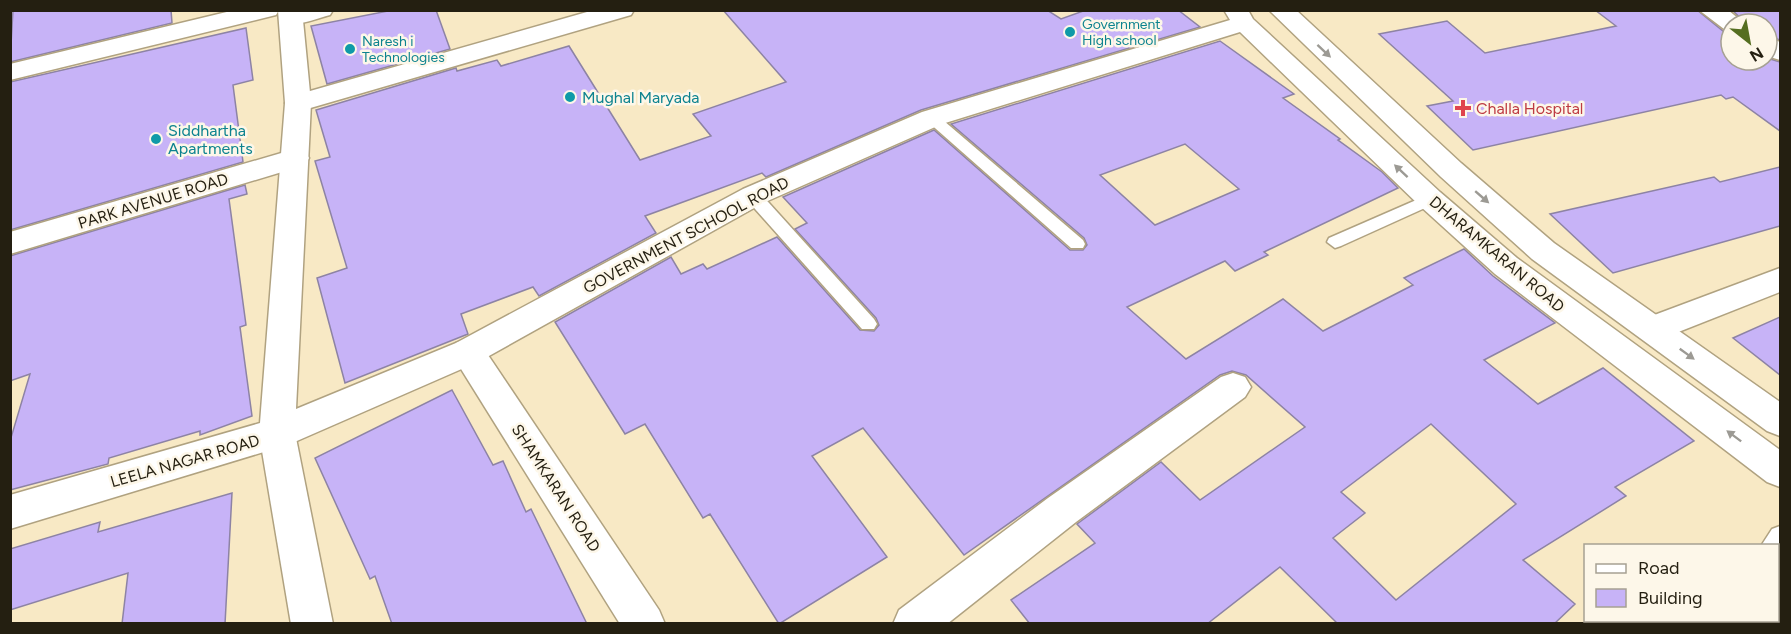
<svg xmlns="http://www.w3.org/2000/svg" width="1791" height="634" font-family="Figtree,sans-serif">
  <rect width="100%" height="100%" fill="#f8e9c5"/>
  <g fill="#c7b3f7" stroke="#8d83a4" stroke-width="1.5" fill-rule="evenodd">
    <polygon points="13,10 171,10 172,23 10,62"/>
    <polygon points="393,10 436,10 450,49 327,84 311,26"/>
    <polygon points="723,10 1047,10 1061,19 1086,10 1178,10 1200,27 921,110 766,177 762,173 645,216 656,233 539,296 533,287 461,314 468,334 345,383 317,278 347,268 315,161 330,157 316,110 456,68 457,71 497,60 501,66 569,46 640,160 711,136 693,114 786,82"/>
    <polygon points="1595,10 1697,10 1723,31 1731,33 1731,60 1767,58 1780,62 1780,131 1733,97 1726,99 1721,95 1473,150 1427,106 1453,101 1379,34 1447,21 1485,53 1616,26"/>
    <polygon points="1732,10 1780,10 1780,40 1767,35 1767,24 1747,24"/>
    <polygon points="246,28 253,80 233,85 243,162 10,230 10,82"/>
    <path d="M1220 41 1294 94 1283 98 1340 139 1338 140 1382 172 1398 188 1264 252 1268 255 1235 271 1225 261 1127 307 1186 359 1283 299 1323 331 1413 285 1404 278 1464 249 1493 276 1555 323 1484 360 1538 404 1603 368 1694 441 1615 487 1626 496 1523 560 1575 604 1554 624H1338L1280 567 1207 624H1030L1011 600 1095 543 1077 524 1161 462 1200 500 1305 427 1246 375 1232 371 1220 375 964 555 863 428 812 456 887 557 779 624 710 514 703 518 645 424 625 434 555 322 671 257 681 274 703 264 707 269 777 237 860 330 874 331 879 325 876 318 795 229 807 223 783 197 934 130 1070 250H1083L1087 245 1084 238 951 124ZM1185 144 1239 189 1155 225 1100 175ZM1431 424 1516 504 1396 600 1333 538 1365 513 1341 492Z"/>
    <polygon points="1780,167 1780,226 1613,273 1550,214 1714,177 1720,182"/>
    <polygon points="245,185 247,194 229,199 246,325 240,327 252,416 200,435 200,431 109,458 108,464 10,490 10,441 30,374 10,381 10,256"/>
    <polygon points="1780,317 1780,375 1733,338"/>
    <polygon points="452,390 493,465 503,461 526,512 531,509 587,624 392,624 375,576 370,579 315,458"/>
    <polygon points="232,493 225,624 122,624 128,573 10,610 10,549 100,522 98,532"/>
  </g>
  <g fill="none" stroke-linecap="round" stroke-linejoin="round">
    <g stroke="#b0a280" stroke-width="3">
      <g id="service">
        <polygon points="932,113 937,115 1083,240 1085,244 1083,248 1071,248 927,121 925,118 927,115"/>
        <polygon points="753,191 759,192 874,319 877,324 874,329 862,329 747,200 745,196"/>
        <polygon points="1430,194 1438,199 1436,203 1341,246 1335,248 1327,242 1329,238"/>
        <polygon points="1780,526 1780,552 1778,554 1778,546 1761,546 1772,529"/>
        <polygon points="1691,620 1715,620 1714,624 1690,624"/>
      </g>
    </g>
    <g stroke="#b0a280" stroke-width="3">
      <g id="minor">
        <polygon points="235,10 279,10 276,15 10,80 10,64"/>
        <path d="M291 10H333L330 15C315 19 298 27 282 23L279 18 282 13Z"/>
        <polygon points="594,10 634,10 631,15 307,109 298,111 289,109 285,103 289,97"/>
        <polygon points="1699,10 1728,10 1745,24 1731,24 1731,31 1724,29"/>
        <polygon points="1767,37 1780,42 1780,60 1767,56"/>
        <polygon points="295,149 305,151 309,158 305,165 10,254 10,232"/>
        <polygon points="1780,268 1780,292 1653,342 1641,338 1636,329 1641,320"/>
        <polygon points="468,339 480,343 659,610 665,624 620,624 456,361 451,352 456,343"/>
        <polygon points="1233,373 1245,377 1251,387 1245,397 1076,522 947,624 893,624 899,610 1048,498 1221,377"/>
        <polygon points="277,418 290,422 295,433 333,624 291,624 259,433 264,422"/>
        <polygon points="1780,573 1780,614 1778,615 1778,574"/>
        <polygon points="1735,620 1778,619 1778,620 1776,624 1733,624"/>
      </g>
    </g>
    <g stroke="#b0a280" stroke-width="3">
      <g id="tertiary">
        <polygon points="278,10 302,10 311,103 296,409 456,343 743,189 922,112 1230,20 1224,10 1248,10 1253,19 1440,192 1517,258 1780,450 1780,487 1767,482 1495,274 1420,206 1240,32 942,124 763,203 480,361 290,444 10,529 10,495 260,423 285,103"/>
        <polygon points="1269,10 1296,10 1461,163 1554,243 1780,402 1780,436 1767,431 1532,259 1441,177"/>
      </g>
    </g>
    <use href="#service" fill="#fff" fill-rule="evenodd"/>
    <use href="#minor" fill="#fff" fill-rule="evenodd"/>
    <use href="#tertiary" fill="#fff" fill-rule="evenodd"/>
  </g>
  <defs><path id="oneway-solid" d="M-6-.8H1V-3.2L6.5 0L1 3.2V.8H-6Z" transform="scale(1.5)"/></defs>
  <g fill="#9c9a94">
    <use href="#oneway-solid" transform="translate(1324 51) rotate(43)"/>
    <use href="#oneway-solid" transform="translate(1401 171) rotate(-137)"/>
    <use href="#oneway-solid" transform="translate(1482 197) rotate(41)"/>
    <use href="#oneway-solid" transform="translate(1687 354) rotate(36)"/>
    <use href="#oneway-solid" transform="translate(1734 436) rotate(-143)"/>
  </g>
  <g fill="#0f9aa8" stroke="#fdf7e9" stroke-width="2">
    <circle cx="1070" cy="32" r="6"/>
    <circle cx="350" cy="49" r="6"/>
    <circle cx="570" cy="97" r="6"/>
    <circle cx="156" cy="139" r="6"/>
  </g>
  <path fill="#e0444e" stroke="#fdf7e9" stroke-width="2" d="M1460 99h6v6h6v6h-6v6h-6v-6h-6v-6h6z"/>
  <g text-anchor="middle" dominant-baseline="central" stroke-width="5" stroke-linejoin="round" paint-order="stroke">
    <g font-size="14" fill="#0d838f" stroke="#fdf7e9" text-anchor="start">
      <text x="1082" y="24">Government<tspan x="1082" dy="16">High school</tspan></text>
      <text x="362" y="41">Naresh i<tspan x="362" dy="16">Technologies</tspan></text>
    </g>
    <g font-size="16" fill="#0d838f" stroke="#fdf7e9" text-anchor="start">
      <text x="582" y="97">Mughal Maryada</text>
      <text x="168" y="130">Siddhartha<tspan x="168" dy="18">Apartments</tspan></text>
    </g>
    <g font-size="16" fill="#be3a42" stroke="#fdf7e9" text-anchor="start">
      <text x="1476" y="108">Challa Hospital</text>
    </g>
    <g font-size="16" fill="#241f11" stroke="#fdf7e9">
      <text transform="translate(153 201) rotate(-17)">PARK AVENUE ROAD</text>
      <text transform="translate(686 235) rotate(-28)">GOVERNMENT SCHOOL ROAD</text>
      <text transform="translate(1497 254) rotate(40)">DHARAMKARAN ROAD</text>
      <text transform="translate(185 461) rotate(-16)">LEELA NAGAR ROAD</text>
      <text transform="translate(556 488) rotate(57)">SHAMKARAN ROAD</text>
    </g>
  </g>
  <rect width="1791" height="634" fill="none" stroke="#241f11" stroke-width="24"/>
  <rect x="1584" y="544" width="195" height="78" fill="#fdf7e9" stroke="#a6a193" stroke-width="1.5"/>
  <rect x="1596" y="564" width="30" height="9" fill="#ffffff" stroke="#a6a193" stroke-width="1.5"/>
  <text x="1638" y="574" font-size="18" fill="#241f11">Road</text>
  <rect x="1596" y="589" width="30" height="18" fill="#c7b3f7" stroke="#a6a193" stroke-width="1.5"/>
  <text x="1638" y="604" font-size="18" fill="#241f11">Building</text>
  <g transform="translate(1749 42) rotate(149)"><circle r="28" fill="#fdf7e9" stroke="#a6a193" stroke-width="1.5"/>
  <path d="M0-4.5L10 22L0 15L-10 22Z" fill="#556e20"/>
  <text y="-9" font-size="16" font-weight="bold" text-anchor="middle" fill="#241f11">N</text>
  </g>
</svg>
